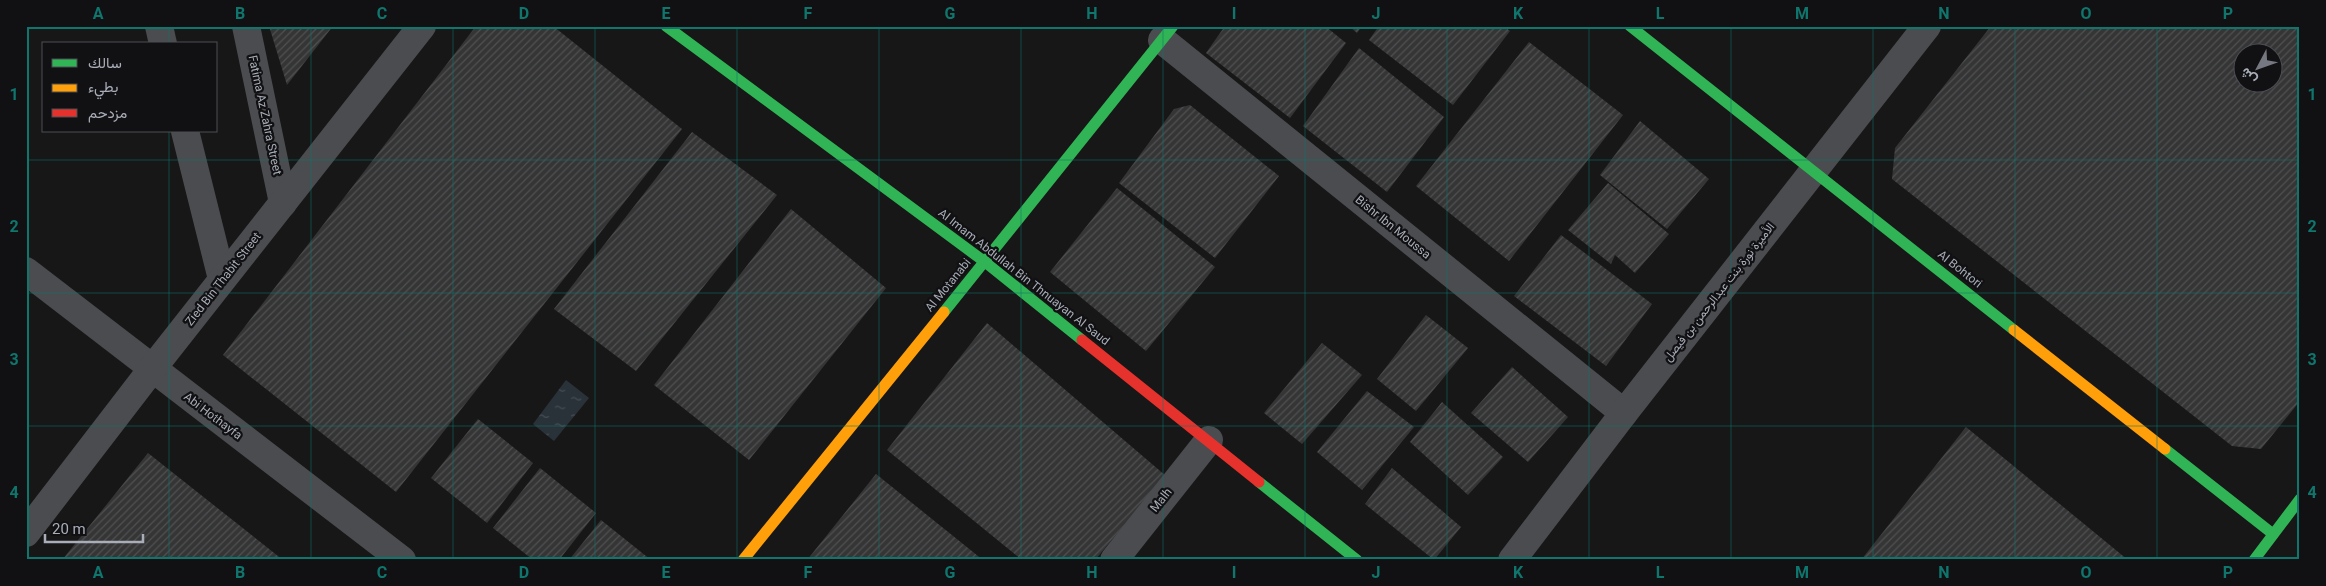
<svg xmlns="http://www.w3.org/2000/svg" width="2326" height="586" font-family="Roboto,Vazirmatn,sans-serif">
  <defs>
    <pattern id="water-ripples" width="26" height="14" patternUnits="userSpaceOnUse" patternTransform="scale(1.25)"><rect width="26" height="14" fill="#2a3239"/><path d="M2 4q2-2 4 0t4 0M15 11q2-2 4 0t4 0" fill="none" stroke="#464d54"/></pattern>
    <pattern id="building-hatch" width="6" height="6" patternUnits="userSpaceOnUse" patternTransform="scale(1.25)"><rect width="6" height="6" fill="#353536"/><path d="M-1 1l2-2M0 6l6-6M5 7l2-2" fill="none" stroke="#4f5051"/></pattern>
  </defs>
  <rect width="100%" height="100%" fill="#171717"/>
  <polygon fill="url(#water-ripples)" points="566,380 589,398 554,441 533,424"/>
  <g fill="url(#building-hatch)" fill-rule="evenodd">
    <polygon points="269,26 333,26 287,85"/>
    <polygon points="476,26 553,26 682,129 396,492 223,355"/>
    <polygon points="1225,26 1325,26 1346,43 1290,118 1206,53"/>
    <polygon points="1349,26 1362,26 1357,33"/>
    <polygon points="1379,26 1504,26 1510,31 1453,105 1369,40"/>
    <path d="M1991 26H2300V401L2261 449 2232 446 1892 179 1895 148ZM2244 52H2274V82H2244Z"/>
    <polygon points="1529,42 1623,115 1509,261 1416,186"/>
    <polygon points="1359,48 1444,117 1387,192 1303,126"/>
    <polygon points="1190,105 1279,176 1215,258 1119,183 1174,109"/>
    <polygon points="1640,121 1709,179 1667,229 1600,175"/>
    <polygon points="692,132 777,195 636,371 554,309"/>
    <polygon points="1608,183 1669,234 1635,273 1615,255 1611,264 1568,230"/>
    <polygon points="1117,188 1215,267 1146,351 1050,272"/>
    <polygon points="791,209 886,288 749,460 654,385"/>
    <polygon points="1561,235 1652,304 1606,366 1514,296"/>
    <polygon points="1426,315 1468,348 1416,411 1377,379"/>
    <polygon points="987,323 1166,476 1095,560 1022,560 887,450"/>
    <polygon points="1322,343 1362,375 1302,444 1264,413"/>
    <polygon points="1512,367 1568,417 1528,462 1471,413"/>
    <polygon points="1367,391 1414,427 1362,490 1317,452"/>
    <polygon points="1442,402 1503,457 1468,495 1410,442"/>
    <polygon points="478,419 533,463 487,523 431,478"/>
    <polygon points="1966,427 2128,560 1861,560"/>
    <polygon points="148,453 283,560 62,560"/>
    <polygon points="540,468 596,513 559,560 533,560 493,528"/>
    <polygon points="1392,468 1461,527 1434,560 1365,504"/>
    <polygon points="876,474 983,560 807,560"/>
    <polygon points="601,520 651,560 569,560"/>
  </g>
  <g fill="none" stroke-linecap="round" stroke-linejoin="round">
    <g stroke="#4b4c50" stroke-width="28">
      <polyline points="159,26 163,44"/>
      <polyline points="246,26 283,203"/>
      <polyline points="1162,40 1624,413"/>
      <polyline points="185,131 222,279"/>
      <polyline points="26,271 402,560"/>
      <polyline points="26,533 152,369 422,26"/>
      <polyline points="1114,560 1209,440"/>
      <polyline points="1512,560 1624,413 1927,26"/>
    </g>
    <g stroke="#30b455" stroke-width="11">
      <polyline points="666,26 985,262 1082,340"/>
      <polyline points="1630,26 2014,330"/>
      <polyline points="944,312 1173,26"/>
      <polyline points="2165,449 2273,534"/>
      <polyline points="1259,482 1357,560"/>
      <polyline points="2254,560 2300,499"/>
    </g>
    <g stroke="#ff9f0a" stroke-width="11">
      <polyline points="2014,330 2165,449"/>
      <polyline points="743,560 944,312"/>
    </g>
    <polyline stroke="#e5322d" stroke-width="11" points="1082,340 1259,482"/>
  </g>
  <path fill="none" stroke="#0f766e" stroke-width="1" stroke-opacity="0.55" d="M169 26V44M311 26V560M453 26V560M595 26V560M737 26V560M879 26V560M1021 26V560M1163 26V560M1305 26V560M1447 26V560M1589 26V560M1731 26V560M1873 26V560M2015 26V560M2157 26V560M169 131V560M26 160H2300M26 293H2300M26 426H2300"/>
  <g text-anchor="middle" dominant-baseline="central" stroke-width="4.5" stroke-linejoin="round" paint-order="stroke">
    <g font-size="12" fill="#a8adb8" stroke="#111113">
      <text transform="translate(265 115) rotate(78)">Fatima Az Zahra Street</text>
      <text transform="translate(1393 227) rotate(39)">Bishr Ibn Moussa</text>
      <text transform="translate(1960 269) rotate(38)">Al Bohtori</text>
      <text transform="translate(1024 277) rotate(38)">Al Imam Abdullah Bin Thnuayan Al Saud</text>
      <text transform="translate(223 279) rotate(-52)">Zied Bin Thabit Street</text>
      <text transform="translate(948 285) rotate(-51)">Al Motanabi</text>
      <text transform="translate(1719 292) rotate(-52)">الأميرة نورة بنت عبدالرحمن بن فيصل</text>
      <text transform="translate(213 416) rotate(37)">Abi Hothayfa</text>
      <text transform="translate(1161 500) rotate(-51)">Malh</text>
    </g>
  </g>
  <rect width="2326" height="586" fill="none" stroke="#111113" stroke-width="55"/>
  <rect x="42" y="42" width="175" height="90" fill="#111113" stroke="#4d4f55"/>
  <rect x="52" y="59" width="25" height="8" fill="#30b455" stroke="#4d4f55"/>
  <text x="88" y="68" font-size="15" fill="#a8adb8">سالك</text>
  <rect x="52" y="84" width="25" height="8" fill="#ff9f0a" stroke="#4d4f55"/>
  <text x="88" y="92" font-size="15" fill="#a8adb8">بطيء</text>
  <rect x="52" y="109" width="25" height="8" fill="#e5322d" stroke="#4d4f55"/>
  <text x="88" y="118" font-size="15" fill="#a8adb8">مزدحم</text>
  <g transform="translate(2258 68) rotate(229)"><circle r="24" fill="#111113" stroke="#4d4f55"/>
  <path d="M0-4L9 19L0 12L-9 19Z" fill="#757880"/>
  <text y="-8" font-size="14" font-weight="bold" text-anchor="middle" fill="#a8adb8">ش</text>
  </g>
  <path d="M45 534v8h98v-8" fill="none" stroke="#a8adb8" stroke-width="2.5"/>
  <text x="52" y="534" font-size="15" fill="#a8adb8" stroke="#111113" stroke-width="4" paint-order="stroke">20 m</text>
  <rect x="28" y="28" width="2270" height="530" fill="none" stroke="#0f766e" stroke-width="2"/>
  <g font-size="16" text-anchor="middle" font-weight="bold" fill="#0f766e">
    <text x="98" y="19">A</text>
    <text x="240" y="19">B</text>
    <text x="382" y="19">C</text>
    <text x="524" y="19">D</text>
    <text x="666" y="19">E</text>
    <text x="808" y="19">F</text>
    <text x="950" y="19">G</text>
    <text x="1092" y="19">H</text>
    <text x="1234" y="19">I</text>
    <text x="1376" y="19">J</text>
    <text x="1518" y="19">K</text>
    <text x="1660" y="19">L</text>
    <text x="1802" y="19">M</text>
    <text x="1944" y="19">N</text>
    <text x="2086" y="19">O</text>
    <text x="2228" y="19">P</text>
    <text x="14" y="100">1</text>
    <text x="2312" y="100">1</text>
    <text x="14" y="232">2</text>
    <text x="2312" y="232">2</text>
    <text x="14" y="365">3</text>
    <text x="2312" y="365">3</text>
    <text x="14" y="498">4</text>
    <text x="2312" y="498">4</text>
    <text x="98" y="578">A</text>
    <text x="240" y="578">B</text>
    <text x="382" y="578">C</text>
    <text x="524" y="578">D</text>
    <text x="666" y="578">E</text>
    <text x="808" y="578">F</text>
    <text x="950" y="578">G</text>
    <text x="1092" y="578">H</text>
    <text x="1234" y="578">I</text>
    <text x="1376" y="578">J</text>
    <text x="1518" y="578">K</text>
    <text x="1660" y="578">L</text>
    <text x="1802" y="578">M</text>
    <text x="1944" y="578">N</text>
    <text x="2086" y="578">O</text>
    <text x="2228" y="578">P</text>
  </g>
</svg>
